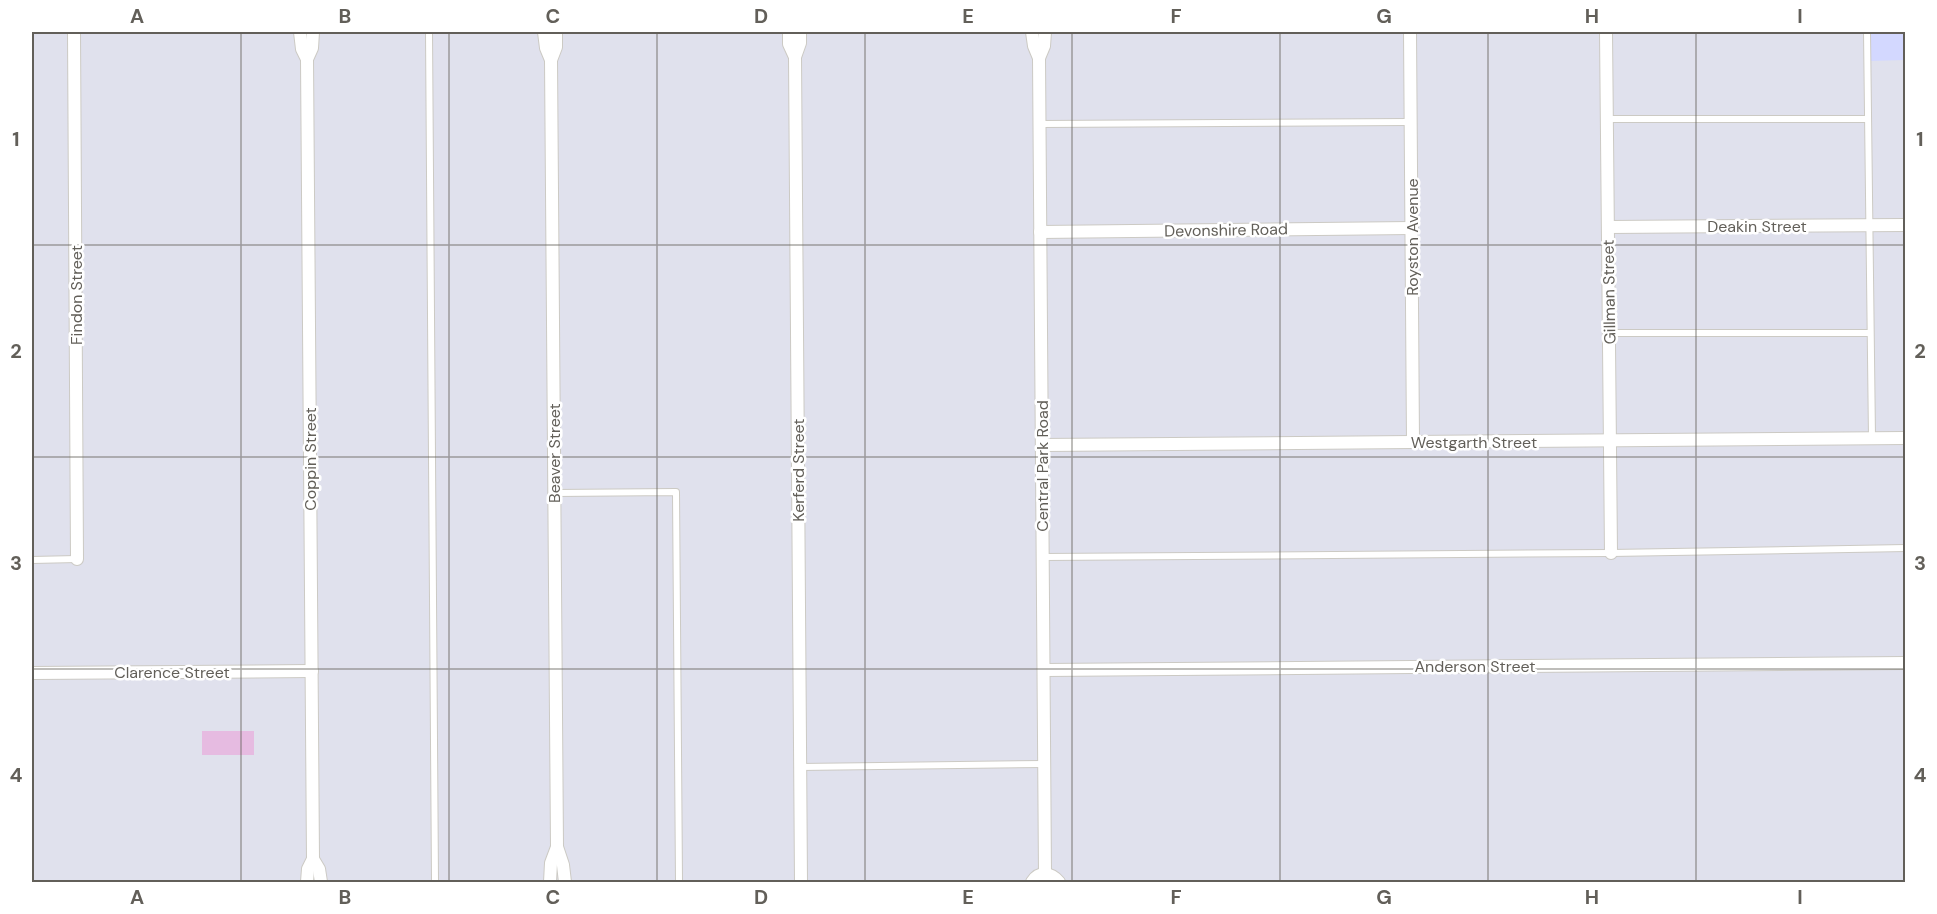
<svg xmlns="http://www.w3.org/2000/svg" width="1937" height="914" font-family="'DM Sans',sans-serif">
  <rect width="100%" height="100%" fill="#e0e1ed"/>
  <polygon fill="#d3d8ff" points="1869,32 1905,32 1905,60 1871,61"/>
  <rect fill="#e6bbe1" x="202" y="731" width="52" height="24"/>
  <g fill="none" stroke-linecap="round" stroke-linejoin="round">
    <g stroke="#cccac4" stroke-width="8">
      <g id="lane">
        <polyline points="429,32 435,882"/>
        <polyline points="1867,32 1872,438"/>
        <polyline points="1607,119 1868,119"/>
        <polyline points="1040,124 1410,122"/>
        <polyline points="1609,333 1870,333"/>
        <polyline points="555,493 676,492 679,882"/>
        <polyline points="1043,557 1611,553 1906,548"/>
        <polyline points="32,560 77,559"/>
        <polyline points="800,767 1044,764"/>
      </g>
    </g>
    <g stroke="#cccac4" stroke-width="14">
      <g id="street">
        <polyline points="74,32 77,559"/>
        <polyline points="300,32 302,49 307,59"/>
        <polyline points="544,32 546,48 551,60 557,847 563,865 565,882"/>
        <polyline points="789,32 789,44 795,57"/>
        <polyline points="800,32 800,43 795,57 801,882"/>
        <polyline points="1032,32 1034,46 1039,58"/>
        <polyline points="1045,32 1044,46 1039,58 1045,874"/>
        <polyline points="1410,32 1413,442"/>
        <polyline points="1606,32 1611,553"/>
        <polyline points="551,60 556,47 556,32"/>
        <polyline points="1608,227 1906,225"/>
        <polyline points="1040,232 1412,228"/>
        <polyline points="1042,445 1906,438"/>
        <polyline points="1044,670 1906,663"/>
        <polyline points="32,673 312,671"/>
        <polyline points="313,859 319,869 321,882"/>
        <polyline points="307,882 308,869 313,859 307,59 312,48 313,32"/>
        <polyline points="550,882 551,863 557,847"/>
        <path d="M1032 882C1039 871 1051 872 1059 882"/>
      </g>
    </g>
    <use href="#lane" stroke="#fff" stroke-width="6"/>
    <use href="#street" stroke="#fff" stroke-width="12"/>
  </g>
  <path fill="none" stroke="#625f59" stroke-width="1.5" stroke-opacity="0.55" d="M241 32V882M449 32V882M657 32V882M865 32V882M1072 32V882M1280 32V882M1488 32V882M1696 32V882M32 245H1906M32 457H1906M32 669H1906"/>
  <g text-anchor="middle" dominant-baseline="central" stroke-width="5" stroke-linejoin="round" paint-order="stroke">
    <g font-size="16" fill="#625f59" stroke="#fff">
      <text x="1757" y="226">Deakin Street</text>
      <text transform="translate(1226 230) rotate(-1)">Devonshire Road</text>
      <text transform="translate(1412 237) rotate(-90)">Royston Avenue</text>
      <text transform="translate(1609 292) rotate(-91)">Gillman Street</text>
      <text transform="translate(76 295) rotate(-90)">Findon Street</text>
      <text x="1474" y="442">Westgarth Street</text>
      <text transform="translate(554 453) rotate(-90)">Beaver Street</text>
      <text transform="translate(310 459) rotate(-90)">Coppin Street</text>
      <text transform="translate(1042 466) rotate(-90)">Central Park Road</text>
      <text transform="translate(798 470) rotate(-90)">Kerferd Street</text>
      <text x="1475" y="666">Anderson Street</text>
      <text x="172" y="672">Clarence Street</text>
    </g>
  </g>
  <rect width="1937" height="914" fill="none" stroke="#ffffff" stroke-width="66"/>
  <rect x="33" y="33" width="1871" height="848" fill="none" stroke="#625f59" stroke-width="2"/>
  <g font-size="20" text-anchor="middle" font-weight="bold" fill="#625f59">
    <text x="137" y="23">A</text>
    <text x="345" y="23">B</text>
    <text x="553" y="23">C</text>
    <text x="761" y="23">D</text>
    <text x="968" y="23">E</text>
    <text x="1176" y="23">F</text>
    <text x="1384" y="23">G</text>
    <text x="1592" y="23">H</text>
    <text x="1800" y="23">I</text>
    <text x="16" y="146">1</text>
    <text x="1920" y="146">1</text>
    <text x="16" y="358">2</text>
    <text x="1920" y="358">2</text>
    <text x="16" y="570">3</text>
    <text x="1920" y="570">3</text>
    <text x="16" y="782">4</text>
    <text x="1920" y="782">4</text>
    <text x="137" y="904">A</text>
    <text x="345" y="904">B</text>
    <text x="553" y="904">C</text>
    <text x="761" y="904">D</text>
    <text x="968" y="904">E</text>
    <text x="1176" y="904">F</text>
    <text x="1384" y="904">G</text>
    <text x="1592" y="904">H</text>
    <text x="1800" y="904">I</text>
  </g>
</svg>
